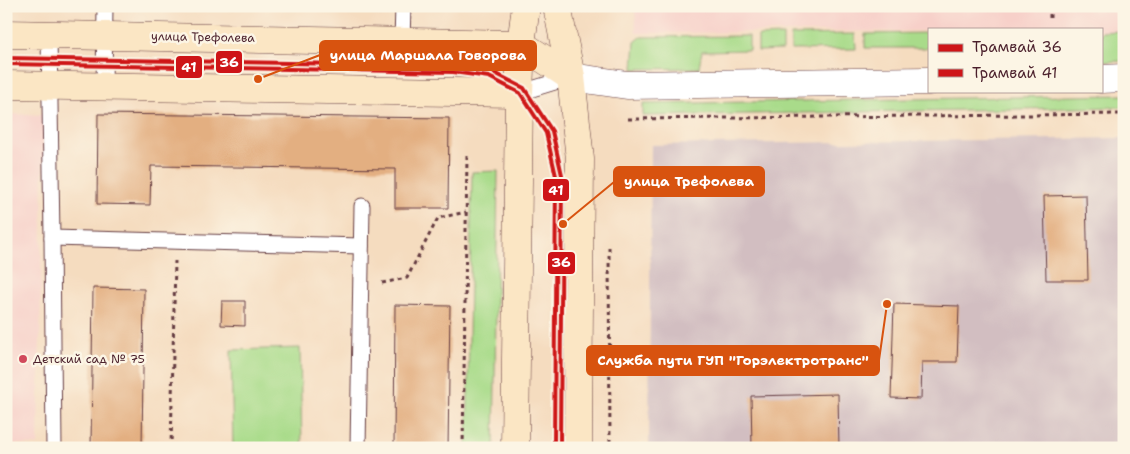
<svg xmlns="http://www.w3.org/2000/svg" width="1130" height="454" font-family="'Shantell Sans',sans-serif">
  <rect width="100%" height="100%" fill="#fcf5e5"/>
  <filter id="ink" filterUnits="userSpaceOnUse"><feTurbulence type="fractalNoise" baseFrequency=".02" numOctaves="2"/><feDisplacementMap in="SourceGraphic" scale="10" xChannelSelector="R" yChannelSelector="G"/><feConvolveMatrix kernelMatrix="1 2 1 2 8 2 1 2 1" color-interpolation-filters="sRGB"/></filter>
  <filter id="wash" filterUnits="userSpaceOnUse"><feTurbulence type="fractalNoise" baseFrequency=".0096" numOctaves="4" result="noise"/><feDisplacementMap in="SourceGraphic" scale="20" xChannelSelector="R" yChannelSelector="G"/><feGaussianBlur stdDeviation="1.12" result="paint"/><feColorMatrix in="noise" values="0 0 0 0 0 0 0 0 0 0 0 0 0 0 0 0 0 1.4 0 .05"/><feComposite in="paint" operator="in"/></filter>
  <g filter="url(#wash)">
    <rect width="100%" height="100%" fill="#f5dcbf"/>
    <g fill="#f7d0c9">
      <polygon points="635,6 1124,6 1124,31 1101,31 1101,29 929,29 929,31 636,33"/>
      <polygon points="6,114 44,115 38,445 6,444"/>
    </g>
    <polygon fill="#d2bec1" points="1124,138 1124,448 649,448 651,145"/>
    <g fill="#a9db8a" stroke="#7a7d5a">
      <polygon points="1124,31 1124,61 1101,62 1101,32"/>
      <polygon points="929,33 929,48 865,48 865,34"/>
      <polygon points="855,34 856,49 791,50 791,35"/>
      <polygon points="783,35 783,50 758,51 758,36"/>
      <polygon points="749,36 749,50 702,51 699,68 633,69 635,42 641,37"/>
      <polygon points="1124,95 1124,107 643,116 643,104"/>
      <polygon points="498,171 494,448 467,448 472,172"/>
      <polygon points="300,348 302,448 233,448 231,350"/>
    </g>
    <g id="blocks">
      <g fill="#e3af81">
        <polygon points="98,114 449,118 448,208 395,208 395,169 151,166 150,205 97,204"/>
        <polygon points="1086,195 1088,280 1046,280 1044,196"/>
        <polygon points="93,288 144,289 142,448 91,448"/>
        <polygon points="222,301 245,301 245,326 221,325"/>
        <polygon points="894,304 959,306 957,362 922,362 921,399 891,398"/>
        <polygon points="395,305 450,306 448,448 394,448"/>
        <polygon points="838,394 839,448 752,448 751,396"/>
      </g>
    </g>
  </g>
  <g filter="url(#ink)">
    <use href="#blocks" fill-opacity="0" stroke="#643b41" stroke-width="1"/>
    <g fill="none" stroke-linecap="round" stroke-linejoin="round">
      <g stroke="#643b41" stroke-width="17">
        <g id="lane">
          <polyline points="49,35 52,238 361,246"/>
          <polyline points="402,41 403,6"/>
          <polyline points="104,86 105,6"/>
          <polyline points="519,93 571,77"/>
          <polyline points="52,238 54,448"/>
          <polyline points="358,448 362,206"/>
        </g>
      </g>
      <g stroke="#643b41" stroke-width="29">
        <g id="street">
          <polyline points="571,77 627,85 929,81"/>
          <polyline points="1101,79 1124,78"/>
        </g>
      </g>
      <g stroke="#643b41" stroke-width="29">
        <g id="secondary">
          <polyline points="557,6 571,77 580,159 578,448"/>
          <polyline points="6,34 521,44 571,77"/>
          <polyline points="6,85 519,93"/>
          <polyline points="515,448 519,93 521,44 526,6"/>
        </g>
      </g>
      <g stroke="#643b41" stroke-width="3" stroke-dasharray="4 4" stroke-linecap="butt">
        <polyline points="1050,6 1050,18"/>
        <polyline points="628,119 1124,114"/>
        <polyline points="609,247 610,448"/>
        <polyline points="382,283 407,278 438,218 466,212"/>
        <polyline points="171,448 175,261"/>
        <polyline points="463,448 467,156"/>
      </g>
      <use href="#lane" stroke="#fff" stroke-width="15"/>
      <use href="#street" stroke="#fff" stroke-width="28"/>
      <use href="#secondary" stroke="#fbe6c4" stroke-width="28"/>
      <g stroke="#fcf5e5" stroke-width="8">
        <polyline id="tram-1" points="6,58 453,66 491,71 524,88 552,131 562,175 560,448"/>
      </g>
      <g stroke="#fcf5e5" stroke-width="8">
        <polyline id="tram-2" points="6,64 453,72 489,77 520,93 546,133 556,176 554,448"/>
      </g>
      <use href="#tram-1" stroke="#ce1417" stroke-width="4"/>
      <use href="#tram-2" stroke="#ce1417" stroke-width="4"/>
    </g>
  </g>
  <circle fill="#d1495b" stroke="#fcf5e5" stroke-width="2" cx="23" cy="359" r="5"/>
  <g text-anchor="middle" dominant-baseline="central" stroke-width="5" stroke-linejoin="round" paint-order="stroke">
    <g font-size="12" fill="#4a1f2b" stroke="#fcf5e5">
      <text transform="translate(203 37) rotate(1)">улица Трефолева</text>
    </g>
    <g font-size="12" fill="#4a1f2b" stroke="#fcf5e5" text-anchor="start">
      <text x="33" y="359">Детский сад № 75</text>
    </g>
  </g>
  <path fill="none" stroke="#d8530f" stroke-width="2" d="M258 79L320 55M563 224L614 182M887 304L879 360"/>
  <g fill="#d8530f" stroke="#fcf5e5" stroke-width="2">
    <circle cx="258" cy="79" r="5"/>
    <circle cx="563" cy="224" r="5"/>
    <circle cx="887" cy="304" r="5"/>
  </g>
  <g fill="#d8530f" stroke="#d8530f" stroke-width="2">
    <rect x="320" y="41" width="216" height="29" rx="5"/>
    <rect x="614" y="167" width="150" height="29" rx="5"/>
    <rect x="587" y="346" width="292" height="29" rx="5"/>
  </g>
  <g font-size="14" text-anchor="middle" font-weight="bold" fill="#fff">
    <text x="428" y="60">улица Маршала Говорова</text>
    <text x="689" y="186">улица Трефолева</text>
    <text x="733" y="365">Служба пути ГУП "Горэлектротранс"</text>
  </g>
  <g stroke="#fcf5e5" stroke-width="2">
    <rect x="215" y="50" width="28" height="24" rx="5" fill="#ce1417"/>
    <rect x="175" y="55" width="28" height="24" rx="5" fill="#ce1417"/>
    <rect x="542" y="178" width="28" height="24" rx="5" fill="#ce1417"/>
    <rect x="547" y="251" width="29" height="24" rx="5" fill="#ce1417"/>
  </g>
  <g font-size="14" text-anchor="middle" font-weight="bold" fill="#fff">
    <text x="229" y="67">36</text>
    <text x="189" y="72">41</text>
    <text x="556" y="195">41</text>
    <text x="561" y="267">36</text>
  </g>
  <rect width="1130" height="454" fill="none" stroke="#fcf5e5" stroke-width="25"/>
  <rect x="928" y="28" width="175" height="65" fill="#fcf5e5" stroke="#b59f9b"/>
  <rect x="938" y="44" width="25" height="8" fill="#ce1417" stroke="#b59f9b"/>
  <text x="972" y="52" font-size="15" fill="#4a1f2b">Трамвай 36</text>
  <rect x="938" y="69" width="25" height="8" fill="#ce1417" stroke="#b59f9b"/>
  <text x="972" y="78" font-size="15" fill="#4a1f2b">Трамвай 41</text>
</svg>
